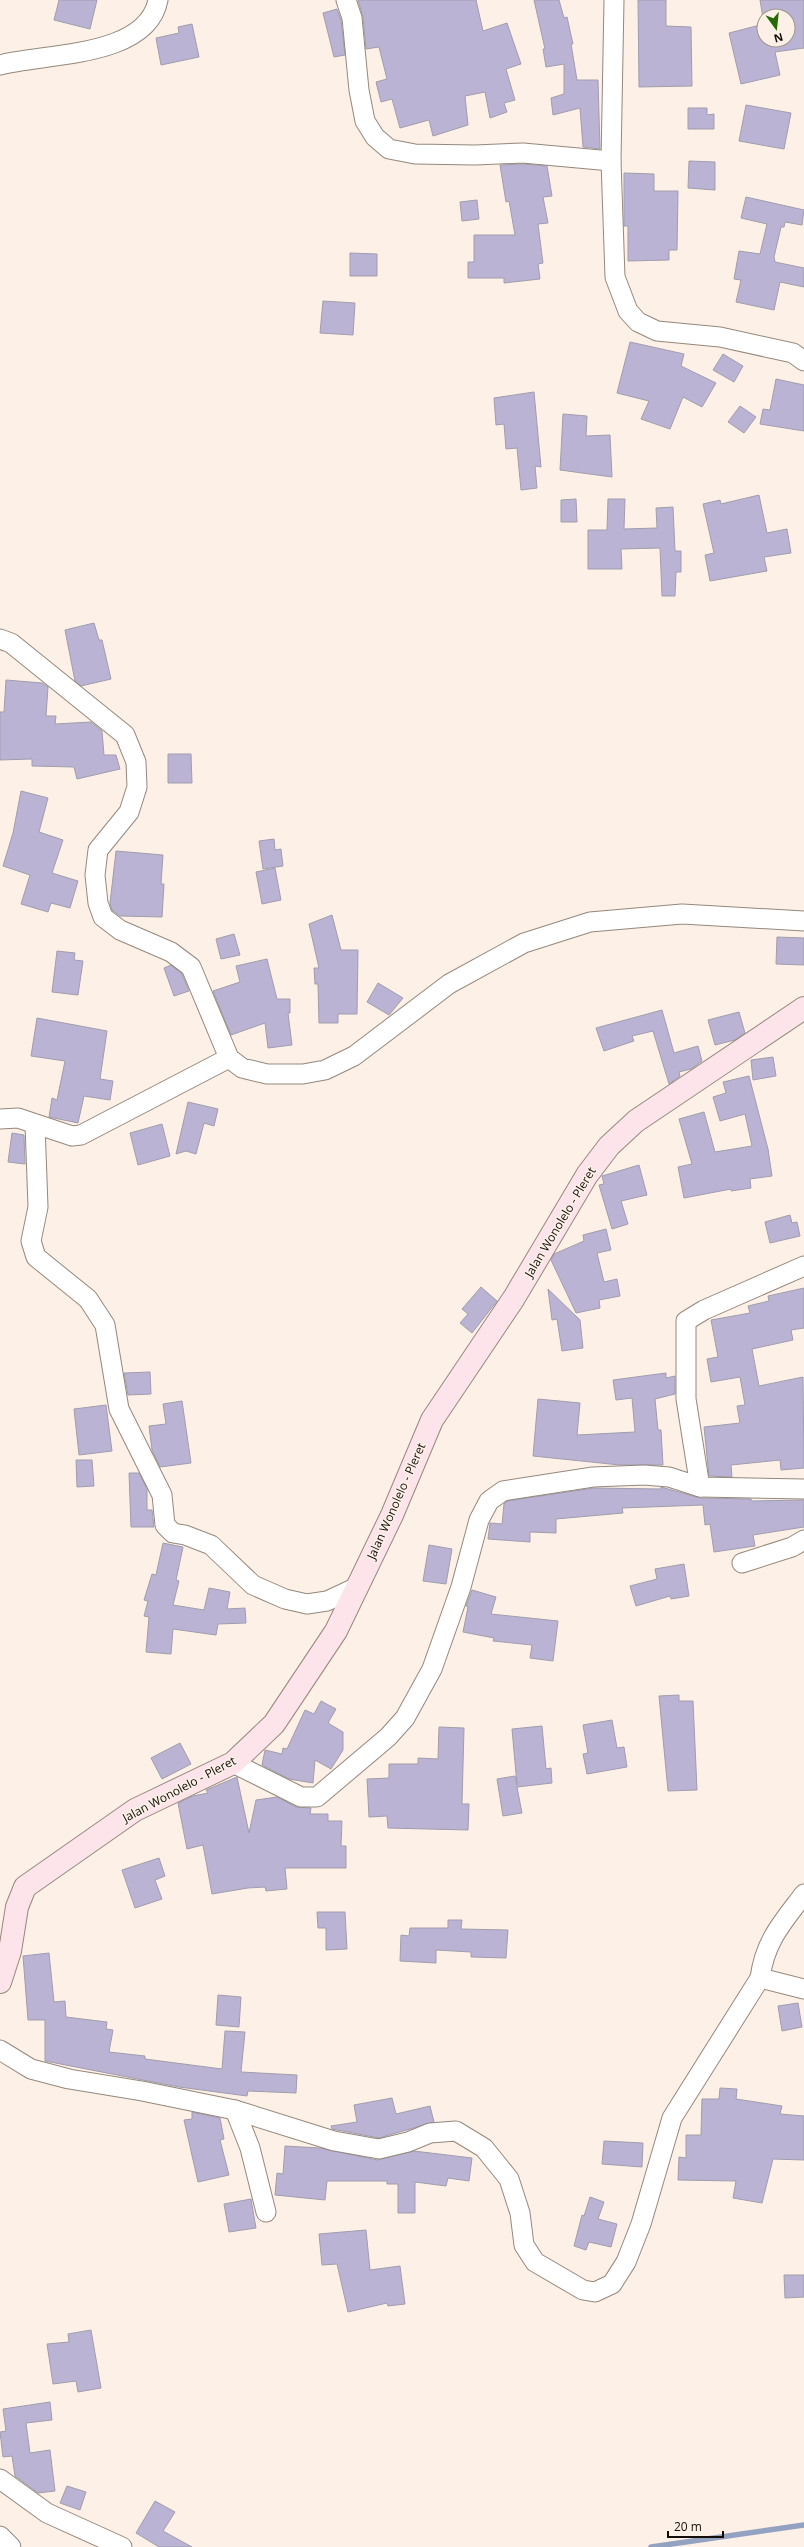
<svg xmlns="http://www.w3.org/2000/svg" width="804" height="2547" font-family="'Open Sans',sans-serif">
  <rect width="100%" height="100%" fill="#fdf1e7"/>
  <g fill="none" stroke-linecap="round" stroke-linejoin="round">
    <polyline stroke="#93a2c0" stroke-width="5.5" points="651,2547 804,2525"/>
  </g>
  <g fill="#bab3d3" stroke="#a19dad" fill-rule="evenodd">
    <polygon points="59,0 97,0 90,29 54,20"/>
    <polygon points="358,0 476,0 483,31 507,23 521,64 506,69 515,100 504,103 507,112 490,118 485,92 465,96 468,125 433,136 429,120 400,128 392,99 381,102 376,82 387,79 379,47 366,49 363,17"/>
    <polygon points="534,0 559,0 564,18 567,17 573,44 571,44 577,80 598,80 600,149 583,147 580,108 553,115 551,98 564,94 564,64 546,67 543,49 545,49"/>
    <polygon points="638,0 666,0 666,26 691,27 692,86 639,87"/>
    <path d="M760 0H804V48L775 52 780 75 741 84 729 33 764 24ZM764 16H788V40H764Z"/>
    <polygon points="337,9 341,20 345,55 334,57 323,13"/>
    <polygon points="192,24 199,57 161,65 156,38 179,33 178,27"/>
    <polygon points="746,105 791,113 784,149 739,141"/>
    <polygon points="688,108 707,108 707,115 714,114 714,129 688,129"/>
    <polygon points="689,161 715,162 715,190 688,188"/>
    <polygon points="523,164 547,166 552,196 543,197 548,223 538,224 543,263 538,264 540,279 504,283 504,278 468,278 468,262 474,262 474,235 515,235 509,201 506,202 500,165"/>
    <polygon points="624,173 654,174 654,191 678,191 677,250 669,250 669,260 628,261 628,226 624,226"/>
    <polygon points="746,197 804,210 802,225 785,222 784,227 781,227 774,257 775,262 804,268 804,287 780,282 774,310 736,302 741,280 734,279 739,251 760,254 767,224 741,218"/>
    <polygon points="477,200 479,219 462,221 460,202"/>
    <polygon points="350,253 377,254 377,276 350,276"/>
    <polygon points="323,301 355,303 353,335 320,333"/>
    <polygon points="630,342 684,354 681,366 716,383 702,407 683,397 670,429 641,419 649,401 617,393"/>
    <polygon points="723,354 743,366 734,382 713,370"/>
    <polygon points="776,379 804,385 804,431 760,424 763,409 770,410"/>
    <polygon points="534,392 541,467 535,466 537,488 521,490 517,448 506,449 504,424 496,425 494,398"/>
    <polygon points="740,406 756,417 744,433 728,422"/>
    <polygon points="563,414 587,416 586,436 610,435 612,477 560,470"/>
    <polygon points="759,495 767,533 787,529 791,553 764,557 767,571 710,581 705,555 714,553 703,504 720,500 721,504"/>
    <polygon points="576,499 577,522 561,522 561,500"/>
    <polygon points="608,499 625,499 624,529 657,528 656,508 673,507 675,551 681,551 681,572 676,572 675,596 662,596 660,548 621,549 622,569 588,569 588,530 607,530"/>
    <polygon points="94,623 99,640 102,640 111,679 81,686 75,681 65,630"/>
    <polygon points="6,680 42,683 48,687 46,716 56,716 55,724 91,722 102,731 104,755 116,755 120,769 77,779 74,767 32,766 32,759 0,760 0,712 4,712"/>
    <polygon points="168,754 191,754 192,783 168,783"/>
    <polygon points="21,791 48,798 39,832 63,840 52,873 78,881 70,908 51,903 48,912 21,904 30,875 3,866 13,833"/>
    <polygon points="274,839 275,850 281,849 283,866 263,869 259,841"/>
    <polygon points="116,851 163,855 161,884 164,884 162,917 120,916 112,910 110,903"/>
    <polygon points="275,868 281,900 262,904 256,872"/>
    <polygon points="332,915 341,950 358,950 357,1014 338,1014 338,1023 319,1023 318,984 315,984 314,968 319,968 309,924"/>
    <polygon points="234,934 240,955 221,959 216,939"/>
    <polygon points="777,937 804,938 804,965 776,964"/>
    <polygon points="57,951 75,953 74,960 83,961 78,995 52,992"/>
    <polygon points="267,959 277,999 290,999 290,1013 288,1013 292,1045 268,1048 265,1023 231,1035 213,991 240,982 236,966"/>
    <polygon points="171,965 182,974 189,991 174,996 164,968"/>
    <polygon points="378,983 403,998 389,1015 367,1002"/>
    <polygon points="662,1010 674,1053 698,1046 702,1061 691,1069 679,1072 680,1076 669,1084 653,1031 632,1036 634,1041 604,1051 596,1028"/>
    <polygon points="739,1012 745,1033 735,1040 715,1045 708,1020"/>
    <polygon points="37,1018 107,1031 100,1079 113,1081 110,1100 84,1096 78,1123 49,1117 52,1098 57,1100 65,1061 31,1056"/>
    <polygon points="773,1057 776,1076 753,1080 751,1060"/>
    <polygon points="749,1076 768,1149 772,1176 750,1179 751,1188 731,1191 731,1189 684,1198 678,1167 692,1164 679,1119 704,1112 715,1152 752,1146 745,1114 720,1121 713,1097 726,1093 723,1082"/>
    <polygon points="188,1102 218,1109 214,1126 204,1123 196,1154 186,1151 176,1154"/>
    <polygon points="162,1124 170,1156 138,1165 130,1133"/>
    <polygon points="12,1133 24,1135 25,1164 8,1162"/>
    <polygon points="639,1165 647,1195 621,1201 628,1224 612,1229 599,1185 604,1184 602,1176"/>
    <polygon points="790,1215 792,1223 797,1222 800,1236 770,1243 765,1222"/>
    <polygon points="606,1229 611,1250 597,1253 604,1282 617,1279 620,1296 599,1300 600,1308 576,1313 551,1260 554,1254 584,1241 583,1235"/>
    <polygon points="481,1287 497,1301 472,1333 460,1323 468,1314 462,1309"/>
    <polygon points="804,1288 804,1328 791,1330 793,1340 752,1349 759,1386 803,1377 804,1468 781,1470 780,1460 731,1465 732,1477 709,1476 704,1427 740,1423 737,1406 745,1405 740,1377 711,1382 707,1359 718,1357 711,1320 750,1313 748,1306 769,1301 768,1296"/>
    <polygon points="548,1289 580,1320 583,1348 562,1351 557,1319 552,1320"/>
    <polygon points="150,1372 151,1394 128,1395 124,1373"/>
    <polygon points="666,1373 666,1378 675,1376 675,1394 655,1399 658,1430 661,1430 663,1465 620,1465 533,1456 538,1399 580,1403 577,1435 635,1432 632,1398 616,1400 613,1380"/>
    <polygon points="182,1401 191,1463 160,1467 152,1450 149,1426 166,1424 163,1404"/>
    <polygon points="106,1405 112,1451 79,1455 74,1409"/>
    <polygon points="76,1460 92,1460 94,1486 77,1487"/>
    <polygon points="129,1473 139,1473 147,1489 147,1510 152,1510 154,1527 131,1527"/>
    <polygon points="661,1487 700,1498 751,1499 752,1501 804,1500 804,1527 753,1535 755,1546 714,1552 710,1524 705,1525 703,1505 622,1508 623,1513 556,1519 556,1533 530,1532 530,1542 488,1539 490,1523 502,1524 504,1504 507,1501 594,1488 661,1489"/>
    <polygon points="163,1543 183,1547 176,1580 179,1581 173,1605 204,1610 209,1588 230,1592 227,1609 245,1608 246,1623 218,1624 216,1635 173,1629 171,1654 146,1652 149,1617 144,1616 148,1601 144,1600 152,1574 156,1575"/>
    <polygon points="429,1545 452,1549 446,1584 423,1581"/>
    <polygon points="684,1564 689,1596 671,1599 670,1596 636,1606 630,1586 657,1579 655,1569"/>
    <polygon points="472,1590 496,1597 491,1614 558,1621 553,1661 530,1658 532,1645 493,1641 494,1638 463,1632 468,1607 466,1606"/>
    <polygon points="679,1695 679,1701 693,1701 697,1790 668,1791 659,1696"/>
    <polygon points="321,1701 336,1709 328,1723 343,1732 343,1750 331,1769 315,1760 313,1783 289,1779 262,1765 265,1750 282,1754 283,1748 287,1749 305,1710 314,1714"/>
    <polygon points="612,1720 617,1748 624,1747 627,1767 587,1774 583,1754 588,1753 583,1725"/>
    <polygon points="542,1726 546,1769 551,1768 552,1783 517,1787 522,1813 503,1816 497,1779 515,1776 517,1785 512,1729"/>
    <polygon points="439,1727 464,1728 462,1804 469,1804 468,1830 388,1828 387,1816 369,1817 367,1779 389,1778 389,1764 418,1764 418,1758 438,1759"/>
    <polygon points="180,1743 191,1764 162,1779 151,1758"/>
    <polygon points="237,1777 249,1833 256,1800 277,1797 296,1807 311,1808 310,1814 328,1814 328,1821 342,1821 341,1846 346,1846 346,1868 285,1868 287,1889 266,1891 265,1887 248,1888 212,1894 203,1845 187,1849 178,1803 193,1796 208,1793 206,1790"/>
    <polygon points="159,1858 165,1876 155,1880 162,1899 135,1908 122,1870"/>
    <polygon points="317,1912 345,1912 347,1949 326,1950 326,1928 318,1928"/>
    <polygon points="448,1920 462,1920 461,1929 508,1930 506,1958 471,1957 471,1952 436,1950 436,1963 400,1961 401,1935 409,1936 410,1928 448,1928"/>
    <polygon points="49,1953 54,2002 65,2001 66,2017 107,2022 106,2029 113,2030 109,2052 145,2056 145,2059 222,2069 225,2031 245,2032 241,2072 297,2075 296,2093 248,2091 247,2096 179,2087 45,2061 45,2020 28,2020 23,1956"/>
    <polygon points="218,1995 241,1997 239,2027 216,2025"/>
    <polygon points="798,2003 802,2027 782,2031 778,2006"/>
    <polygon points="720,2088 737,2089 736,2099 782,2106 780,2114 804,2116 804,2160 773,2159 762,2203 733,2198 736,2181 678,2180 679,2157 686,2158 686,2135 701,2135 702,2099 719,2099"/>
    <polygon points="392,2098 396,2114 430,2106 434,2122 379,2138 332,2129 331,2126 357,2122 354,2105"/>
    <polygon points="192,2112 220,2118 224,2139 220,2140 229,2175 198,2182 184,2120 192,2119"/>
    <polygon points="604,2141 643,2143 642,2167 602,2164"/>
    <polygon points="285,2146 320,2148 377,2160 414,2151 472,2158 469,2181 448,2178 446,2186 415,2182 415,2213 398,2213 398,2184 387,2184 387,2181 327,2181 325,2200 275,2195 277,2173 283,2174"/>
    <polygon points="590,2197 604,2202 598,2219 617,2224 611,2247 589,2242 586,2250 574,2246 582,2215 584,2216"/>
    <polygon points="251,2199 256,2228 229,2232 224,2204"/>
    <polygon points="366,2230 370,2270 400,2266 405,2304 388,2306 387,2303 348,2312 337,2264 322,2265 319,2234"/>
    <polygon points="784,2275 804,2275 804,2297 785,2298"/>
    <polygon points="91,2330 101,2388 78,2392 76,2381 53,2384 47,2344 69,2342 68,2334"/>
    <polygon points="50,2402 52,2420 26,2423 30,2453 50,2450 55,2491 38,2493 15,2476 12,2456 3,2457 0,2432 6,2431 3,2409"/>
    <polygon points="67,2486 86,2492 80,2510 60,2503"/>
    <polygon points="155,2501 175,2512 163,2531 192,2547 159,2547 136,2533"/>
  </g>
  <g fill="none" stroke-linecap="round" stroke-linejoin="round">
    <g stroke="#95877c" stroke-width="21">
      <g id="street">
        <polyline points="346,0 352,18 359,90 365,121 375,137 389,149 415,154 475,155 523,153 611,161"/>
        <polyline points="614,0 611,161 615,277 628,311 638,322 657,331 720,337 793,353 804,361"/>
        <path d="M0 65C45 53 147 58 158 0"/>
        <polyline points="0,639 11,643 125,735 136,762 137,787 129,812 98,850 95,875 98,903 103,917 120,930 171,952 191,967 229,1058 242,1068 267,1074 303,1074 325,1070 354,1056 449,984 524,943 590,922 682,914 804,921"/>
        <polyline points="0,1119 18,1118 72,1136 81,1135 229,1058"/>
        <polyline points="35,1124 38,1207 31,1241 36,1257 88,1299 105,1325 119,1409 162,1495 165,1525 173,1533 185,1535 211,1545 253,1585 285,1599 307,1604 327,1601 357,1587"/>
        <polyline points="700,1487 686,1399 686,1321 704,1310 804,1266"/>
        <polyline points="742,1563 792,1547 804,1540"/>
        <polyline points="233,1763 301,1797 317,1797 388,1737 405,1718 432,1669 461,1587 479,1520 489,1501 503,1491 593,1477 644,1475 669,1477 700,1487 804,1489"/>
        <path d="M760 1978C765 1941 782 1923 804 1894"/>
        <polyline points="0,2050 31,2069 69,2079 142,2091 235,2110 334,2141 379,2149 408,2142 430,2133 456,2131 484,2148 509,2179 520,2213 524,2245 535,2262 583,2290 595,2292 612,2284 626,2262 641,2224 672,2118 760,1978 804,1989"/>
        <polyline points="235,2110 250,2148 266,2212"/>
        <polyline points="0,2479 47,2513 122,2547"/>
        <polyline points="0,2536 11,2547"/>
      </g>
    </g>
    <g stroke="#95877c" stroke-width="24">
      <polyline id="secondary" points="0,1982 10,1951 17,1907 25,1887 135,1810 233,1763 274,1724 336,1631 392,1515 432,1420 514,1298 587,1175 609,1146 636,1121 804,1008"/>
    </g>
    <use href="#street" stroke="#fff" stroke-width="19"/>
    <use href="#secondary" stroke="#fde4eb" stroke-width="22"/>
  </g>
  <g text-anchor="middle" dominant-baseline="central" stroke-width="3" stroke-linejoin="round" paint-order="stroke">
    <g font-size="12" fill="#120d09" stroke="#fdf1e7">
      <text transform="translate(560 1222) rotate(-59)">Jalan Wonolelo - Pleret</text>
      <text transform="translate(396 1501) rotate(-66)">Jalan Wonolelo - Pleret</text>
      <text transform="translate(179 1789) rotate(-28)">Jalan Wonolelo - Pleret</text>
    </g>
  </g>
  <g transform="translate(776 28) rotate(165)"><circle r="19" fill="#fdf1e7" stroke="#9f968e"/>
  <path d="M0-3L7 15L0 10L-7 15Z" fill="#256b05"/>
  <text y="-6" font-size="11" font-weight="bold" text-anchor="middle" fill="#120d09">N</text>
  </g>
  <path d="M668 2531v6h55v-6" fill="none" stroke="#120d09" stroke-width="2"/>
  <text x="674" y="2531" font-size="12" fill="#120d09" stroke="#fdf1e7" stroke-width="3" paint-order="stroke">20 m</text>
</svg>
